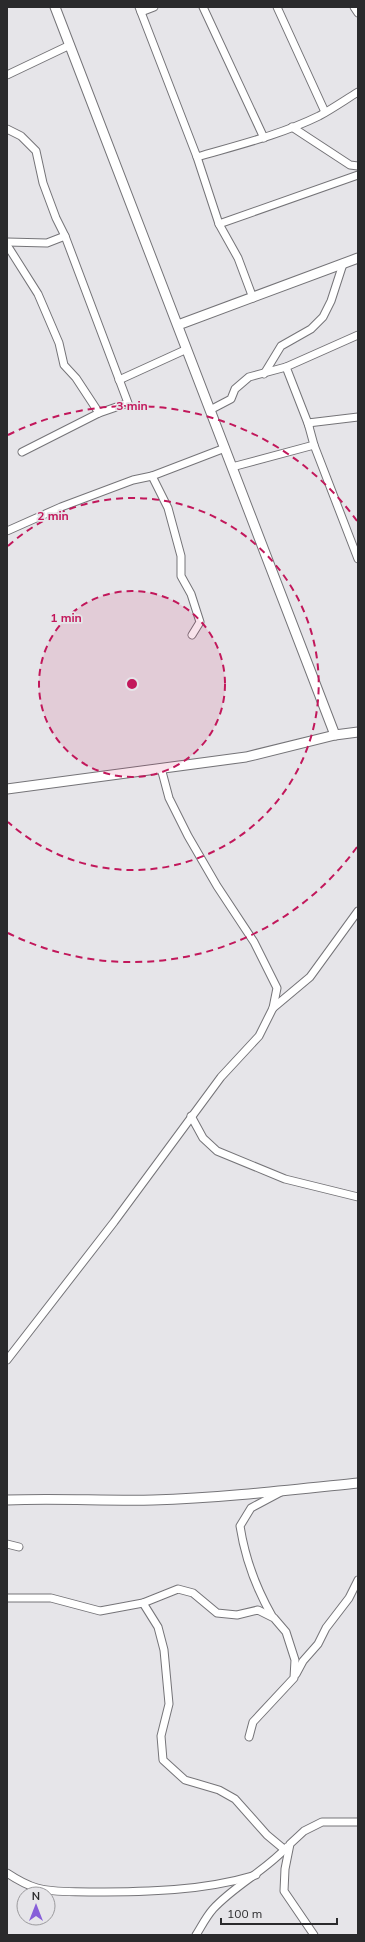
<svg xmlns="http://www.w3.org/2000/svg" width="365" height="1942" font-family="Mulish,sans-serif">
  <rect width="100%" height="100%" fill="#e6e5e9"/>
  <g fill="none" stroke-linecap="round" stroke-linejoin="round">
    <g stroke="#757478" stroke-width="9">
      <g id="minor">
        <path d="M139 7 197 157C238 145 280 135 319 116 332 109 345 100 358 92"/>
        <polyline points="203,7 264,138"/>
        <polyline points="277,7 325,112"/>
        <polyline points="354,7 358,13"/>
        <polyline points="141,12 154,7"/>
        <polyline points="7,75 70,45"/>
        <polyline points="292,127 350,165 358,166"/>
        <polyline points="7,129 21,136 36,151 43,183 56,218 65,236 128,403 99,413 22,452"/>
        <polyline points="197,157 219,224 358,175"/>
        <polyline points="219,224 238,258 253,298"/>
        <polyline points="7,242 47,243 65,236"/>
        <polyline points="7,245 38,294 59,343 64,365 76,378 99,413"/>
        <polyline points="264,374 281,346 311,329 323,317 331,301 343,264"/>
        <polyline points="119,380 187,349"/>
        <polyline points="210,410 231,399 235,389 249,377 286,367"/>
        <polyline points="309,426 286,367 358,335"/>
        <polyline points="314,445 358,559"/>
        <polyline points="232,467 314,445 308,423 358,417"/>
        <polyline points="7,531 61,507 133,480 152,476"/>
        <polyline points="192,635 200,622 191,594 181,576 181,556 168,508 152,476 225,448"/>
        <polyline points="273,1008 310,977 358,911"/>
        <polyline points="191,1116 203,1138 217,1151 285,1179 358,1197"/>
        <polyline points="7,1360 114,1222 221,1077 259,1036 273,1008 277,988 254,942 217,886 188,836 169,798 161,768"/>
        <polyline points="7,1544 19,1547"/>
        <polyline points="7,1598 51,1598 100,1611 143,1603 178,1589 193,1593 217,1613 237,1615 258,1610 274,1618 286,1632 295,1660 294,1678 253,1722 249,1737"/>
        <polyline points="143,1603 158,1627 164,1650 169,1704 161,1736 163,1760 185,1780 219,1790 235,1799 267,1835 285,1850"/>
        <path d="M272 1616C256 1588 245 1558 240 1526L251 1508 281 1492"/>
        <polyline points="296,1674 303,1661 318,1644 326,1628 349,1598 358,1580"/>
        <path d="M7 1873C16 1879 26 1885 37 1888 54 1893 74 1891 92 1892 147 1892 202 1891 256 1875"/>
        <path d="M196 1935C201 1927 206 1917 213 1909 235 1885 265 1871 287 1847"/>
        <polyline points="314,1935 284,1891 285,1869 290,1844 304,1831 322,1822 358,1822"/>
      </g>
    </g>
    <g stroke="#757478" stroke-width="11">
      <g id="tertiary">
        <polyline points="55,7 335,735"/>
        <polyline points="178,325 358,258"/>
        <polyline points="7,789 246,757 335,735 358,732"/>
        <path d="M7 1500C56 1498 104 1501 153 1500 221 1498 290 1490 358 1483"/>
      </g>
    </g>
    <use href="#minor" stroke="#fff" stroke-width="7"/>
    <use href="#tertiary" stroke="#fff" stroke-width="9"/>
  </g>
  <circle cx="132" cy="684" r="93" fill="#c2185b" fill-opacity=".12"/>
  <g fill="none" stroke="#c2185b" stroke-width="2" stroke-dasharray="7 5">
    <circle cx="132" cy="684" r="93"/>
    <path d="M8 546A186 186 0 1 1 8 822"/>
    <path d="M357 847A278 278 0 0 1 8 933M8 435A278 278 0 0 1 357 521"/>
  </g>
  <circle cx="132" cy="684" r="6" fill="#c2185b" stroke="#e6e5e9" stroke-width="2"/>
  <g font-size="12" text-anchor="middle" font-weight="bold" fill="#c2185b" stroke="#e6e5e9" stroke-width="3.5" stroke-linejoin="round" paint-order="stroke">
    <text x="132" y="410">3 min</text>
    <text x="53" y="520">2 min</text>
    <text x="66" y="622">1 min</text>
  </g>
  <rect width="365" height="1942" fill="none" stroke="#2a2a2c" stroke-width="16"/>
  <g transform="translate(36 1906)"><circle r="19" fill="#e6e5e9" stroke="#9b9a9d"/>
  <path d="M0-3L7 15L0 10L-7 15Z" fill="#875fd9"/>
  <text y="-6" font-size="11" font-weight="bold" text-anchor="middle" fill="#2a2a2c">N</text>
  </g>
  <path d="M221 1918v6h116v-6" fill="none" stroke="#2a2a2c" stroke-width="2"/>
  <text x="227" y="1918" font-size="12" fill="#2a2a2c" stroke="#e6e5e9" stroke-width="3" paint-order="stroke">100 m</text>
</svg>
